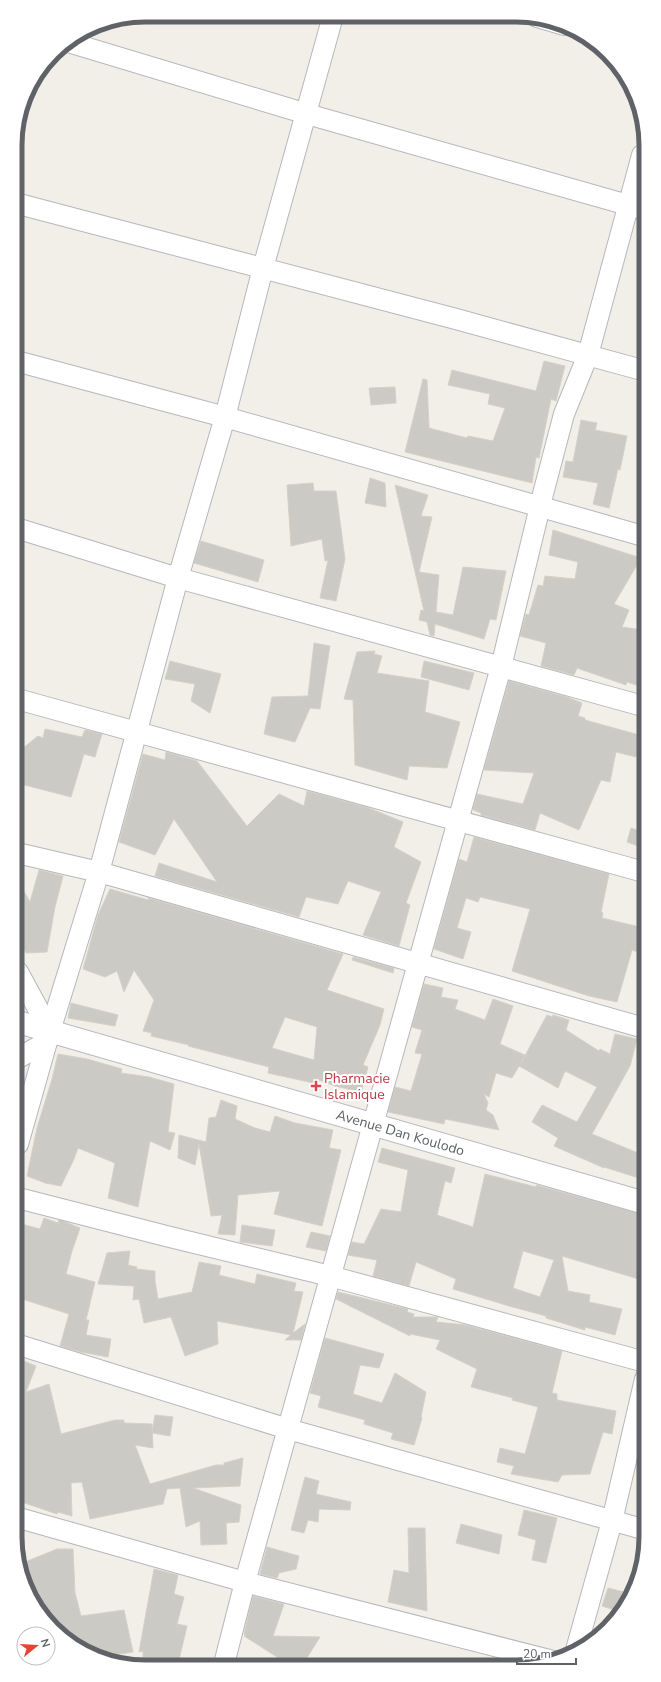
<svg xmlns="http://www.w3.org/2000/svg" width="661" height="1682" font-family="'Nunito Sans',sans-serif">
  <rect width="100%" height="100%" fill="#f1efe8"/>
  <g fill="#cccac5" stroke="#d6d1c6" fill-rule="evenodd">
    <polygon points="544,361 565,366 556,401 551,399 539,458 536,457 532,483 405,452 423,379 427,380 429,428 467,438 468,436 493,441 505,408 488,404 490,394 448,385 452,370 536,391"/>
    <polygon points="395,387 396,403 371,405 369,388"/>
    <polygon points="581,420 597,423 595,430 627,436 620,470 618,469 609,508 593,504 598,483 563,477 566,461 573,462"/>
    <polygon points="370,478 385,483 386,507 365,503"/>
    <polygon points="313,483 314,491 336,491 345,559 336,601 320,598 328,560 325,561 322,539 291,546 287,485"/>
    <polygon points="395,485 428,495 421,516 432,517 419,572 439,575 436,612 453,615 463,567 506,571 496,620 490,619 484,639 435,624 434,636 430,635 427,622 419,620 421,610 424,611"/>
    <polygon points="553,530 641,558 614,604 629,610 622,627 643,630 643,687 627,682 626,685 577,668 574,675 541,666 546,643 520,636 526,614 529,615 538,585 543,586 545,576 575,579 578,562 549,555"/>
    <polygon points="201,541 264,560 258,582 194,563"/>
    <polygon points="314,643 330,646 320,709 310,708 295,742 264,734 272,697 308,696"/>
    <polygon points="375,651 374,654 382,656 377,673 429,681 425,712 460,722 447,768 409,766 407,780 355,765 353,700 344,699 357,652"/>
    <polygon points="170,661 221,674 210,713 191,701 195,684 165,679"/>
    <polygon points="424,661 474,673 469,690 421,677"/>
    <polygon points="509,681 567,697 582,703 578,716 585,718 585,720 643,736 643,744 636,757 616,752 610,782 601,780 579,830 540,813 535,830 481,815 481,813 473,810 477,794 523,804 534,773 484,770"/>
    <polygon points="45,729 82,737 85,730 102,734 95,757 84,754 71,797 17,783 17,753 38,736 43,738"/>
    <polygon points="166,752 197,761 247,826 279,794 304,806 307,791 369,808 403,822 394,847 421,862 406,903 410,905 399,946 363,935 381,892 348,881 338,904 306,897 299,917 155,876 159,863 217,882 174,819 155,855 119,842 143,754 165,760"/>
    <polygon points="631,828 644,832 644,848 627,842"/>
    <polygon points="474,837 609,874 601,912 603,913 602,918 644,928 644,954 632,950 617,1002 589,996 512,971 530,909 480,897 478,902 466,898 457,928 471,932 463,959 434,949 459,859 467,862"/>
    <polygon points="39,870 63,876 55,907 47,952 26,953 18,938 17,879 30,902"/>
    <path d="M110 889 148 900V898L343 954 327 990 384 1009 380 1025 363 1065 368 1067 361 1092 335 1086 319 1080 318 1084 268 1073 269 1067 188 1046 189 1045 151 1036 152 1033 143 1031 154 1000 134 970 124 992 117 971 105 977 83 969 98 915ZM285 1017 317 1027 314 1060 272 1048Z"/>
    <polygon points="353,957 394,968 393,973 352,960"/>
    <polygon points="424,984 443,988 441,997 458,1000 455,1009 485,1020 493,999 513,1006 500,1044 525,1055 521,1063 547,1015 552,1017 553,1015 569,1020 566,1030 599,1051 600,1049 610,1054 615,1034 637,1039 630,1066 592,1134 638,1153 637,1157 645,1159 645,1180 604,1167 604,1168 554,1146 558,1138 532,1122 542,1105 577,1122 597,1087 565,1071 558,1088 519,1066 512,1078 496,1073 489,1097 484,1094 488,1103 486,1110 493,1115 499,1130 445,1119 444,1124 388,1112 395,1087 411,1091 422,1054 415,1053 422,1030 412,1027"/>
    <polygon points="71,1003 118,1015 115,1026 68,1018"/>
    <polygon points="58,1054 87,1059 122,1069 121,1073 149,1077 174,1084 168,1132 175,1133 170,1150 150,1141 138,1207 108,1198 115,1163 78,1148 74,1159 61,1186 45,1183 27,1176 37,1128 52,1079"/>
    <polygon points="221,1100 237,1106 235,1119 255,1128 270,1132 275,1116 295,1123 333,1130 329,1148 341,1150 322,1226 274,1214 280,1191 238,1195 235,1235 218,1234 222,1215 211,1216 199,1144 195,1165 178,1158 179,1135 206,1142 209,1118 216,1117"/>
    <path d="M382 1148 455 1168 451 1183 445 1181 437 1215 473 1227 485 1174 536 1187V1185L645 1215V1281L562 1256 568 1291 590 1295 589 1302 622 1309 615 1335 585 1327V1330L546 1318V1316L509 1306 453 1289 456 1279 416 1262 409 1286 373 1276 377 1260 348 1255 352 1242 364 1244 381 1209 401 1212 408 1170 378 1162ZM523 1251 554 1260 540 1297 513 1288Z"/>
    <polygon points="44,1218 58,1223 59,1220 63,1221 80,1228 72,1251 66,1274 95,1282 86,1320 89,1320 86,1335 111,1339 108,1357 81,1352 60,1346 69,1314 19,1298 18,1223 40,1229"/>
    <polygon points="242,1225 275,1230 272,1246 240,1242"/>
    <polygon points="311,1232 330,1236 326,1251 306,1247"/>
    <polygon points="130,1251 128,1265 137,1267 136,1269 155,1271 155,1281 158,1299 192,1292 199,1262 221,1266 219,1275 255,1284 257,1274 296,1283 294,1291 303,1292 293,1333 305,1324 301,1340 285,1340 291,1335 217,1321 218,1344 185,1356 171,1317 144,1323 139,1299 133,1300 134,1286 98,1284 107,1253"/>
    <polygon points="338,1292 408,1309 407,1312 414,1314 413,1317 438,1317 436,1322 466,1325 562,1351 552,1393 557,1394 557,1400 616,1411 612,1434 603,1432 590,1474 562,1475 558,1482 511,1474 514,1466 497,1462 500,1448 525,1454 538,1407 512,1400 513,1398 471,1387 477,1369 436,1349 440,1340 410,1334 410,1336 336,1299"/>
    <polygon points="325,1338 384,1354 379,1368 360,1365 353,1394 382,1403 395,1373 426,1392 421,1417 422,1418 414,1445 391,1439 393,1433 364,1424 365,1420 318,1407 321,1396 310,1393"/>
    <polygon points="19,1359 36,1366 26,1392 49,1384 61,1434 115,1420 124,1420 124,1423 152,1424 153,1448 135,1445 150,1484 216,1465 224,1465 224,1463 243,1458 240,1486 193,1488 241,1505 239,1522 226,1523 227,1544 201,1545 200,1521 186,1527 180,1488 167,1489 163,1504 90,1519 82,1482 71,1483 72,1516 58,1512 57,1514 19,1501"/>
    <polygon points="155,1415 173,1417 170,1436 152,1433"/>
    <polygon points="305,1477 319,1481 316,1494 351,1502 350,1510 319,1509 318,1522 308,1520 304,1533 291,1530"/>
    <polygon points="524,1510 557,1518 546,1563 532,1560 536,1540 518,1535"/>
    <polygon points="461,1524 502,1535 499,1554 456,1543"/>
    <polygon points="408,1528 425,1528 427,1611 388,1602 394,1570 409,1573"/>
    <polygon points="267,1547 299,1556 296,1569 279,1573 277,1578 260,1574"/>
    <polygon points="57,1549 73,1549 75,1593 81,1616 124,1610 133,1652 99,1657 88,1653 53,1629 25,1579 31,1577 25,1562"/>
    <polygon points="154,1569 178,1575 174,1594 184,1597 177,1624 187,1626 178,1664 143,1664 143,1651 139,1652"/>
    <polygon points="608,1588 624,1592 618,1611 602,1606"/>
    <polygon points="253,1596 284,1604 273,1636 320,1637 303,1664 288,1664 244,1636 246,1636 244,1634"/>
  </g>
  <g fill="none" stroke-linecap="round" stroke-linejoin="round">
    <g stroke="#b5b8bc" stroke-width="22">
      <g id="street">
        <polyline points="537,17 564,25"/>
        <polyline points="68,42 307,114 642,209"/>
        <polyline points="15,203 456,319 642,370"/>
        <polyline points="16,361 225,417 643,536"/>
        <polyline points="16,528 178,578 643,706"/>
        <polyline points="17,699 644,872"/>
        <polyline points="17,853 99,872 644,1028"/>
        <polyline points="18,972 50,1031"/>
        <polyline points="18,1058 47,1042"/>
        <polyline points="18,1144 50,1031 99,872 178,578 225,417 263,268 333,16"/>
        <polyline points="18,1198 166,1236 330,1276 645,1362"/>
        <polyline points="19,1345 288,1429 646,1530"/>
        <polyline points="19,1518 245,1582 553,1661"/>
        <polyline points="576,1650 612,1521 645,1379"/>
        <polyline points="224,1664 245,1582 501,667 544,490 564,414 588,355 642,155"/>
      </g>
    </g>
    <g stroke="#b6babf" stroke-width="24">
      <g id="secondary">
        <path id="s1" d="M18 1022 645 1203"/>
      </g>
    </g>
    <use href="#street" stroke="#fff" stroke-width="20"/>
    <use href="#secondary" stroke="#fff" stroke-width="22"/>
  </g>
  <path fill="#e0444e" stroke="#fff" stroke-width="1.5" d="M314 1080h4v4h4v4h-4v4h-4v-4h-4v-4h4z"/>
  <g text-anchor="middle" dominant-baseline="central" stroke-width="4" stroke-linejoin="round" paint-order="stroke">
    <g font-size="14" fill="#be3a42" stroke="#fff" text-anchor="start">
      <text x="324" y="1078">Pharmacie<tspan x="324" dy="16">Islamique</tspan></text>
    </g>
    <g font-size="14" fill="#5f6368" stroke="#fff">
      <text stroke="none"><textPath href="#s1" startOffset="398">Avenue Dan Koulodo</textPath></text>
    </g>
  </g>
  <path d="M0 0H661V1682H0ZM145 22H516A123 123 0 0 1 639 145V1537A123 123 0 0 1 516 1660H145A123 123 0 0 1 22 1537V145A123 123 0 0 1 145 22Z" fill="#fff" fill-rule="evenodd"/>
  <path fill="none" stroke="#5f6368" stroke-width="5" d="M145 22H516A123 123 0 0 1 639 145V1537A123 123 0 0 1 516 1660H145A123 123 0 0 1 22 1537V145A123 123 0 0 1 145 22Z"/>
  <g transform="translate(36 1646) rotate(72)"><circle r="19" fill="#ffffff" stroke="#bfc1c3"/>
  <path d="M0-3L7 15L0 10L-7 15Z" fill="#ea4335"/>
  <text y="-6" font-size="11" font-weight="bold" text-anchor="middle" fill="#5f6368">N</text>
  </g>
  <path d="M517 1658v6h59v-6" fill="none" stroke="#5f6368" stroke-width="2"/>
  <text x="523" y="1658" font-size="12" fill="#5f6368" stroke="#ffffff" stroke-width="3" paint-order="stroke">20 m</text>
</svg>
